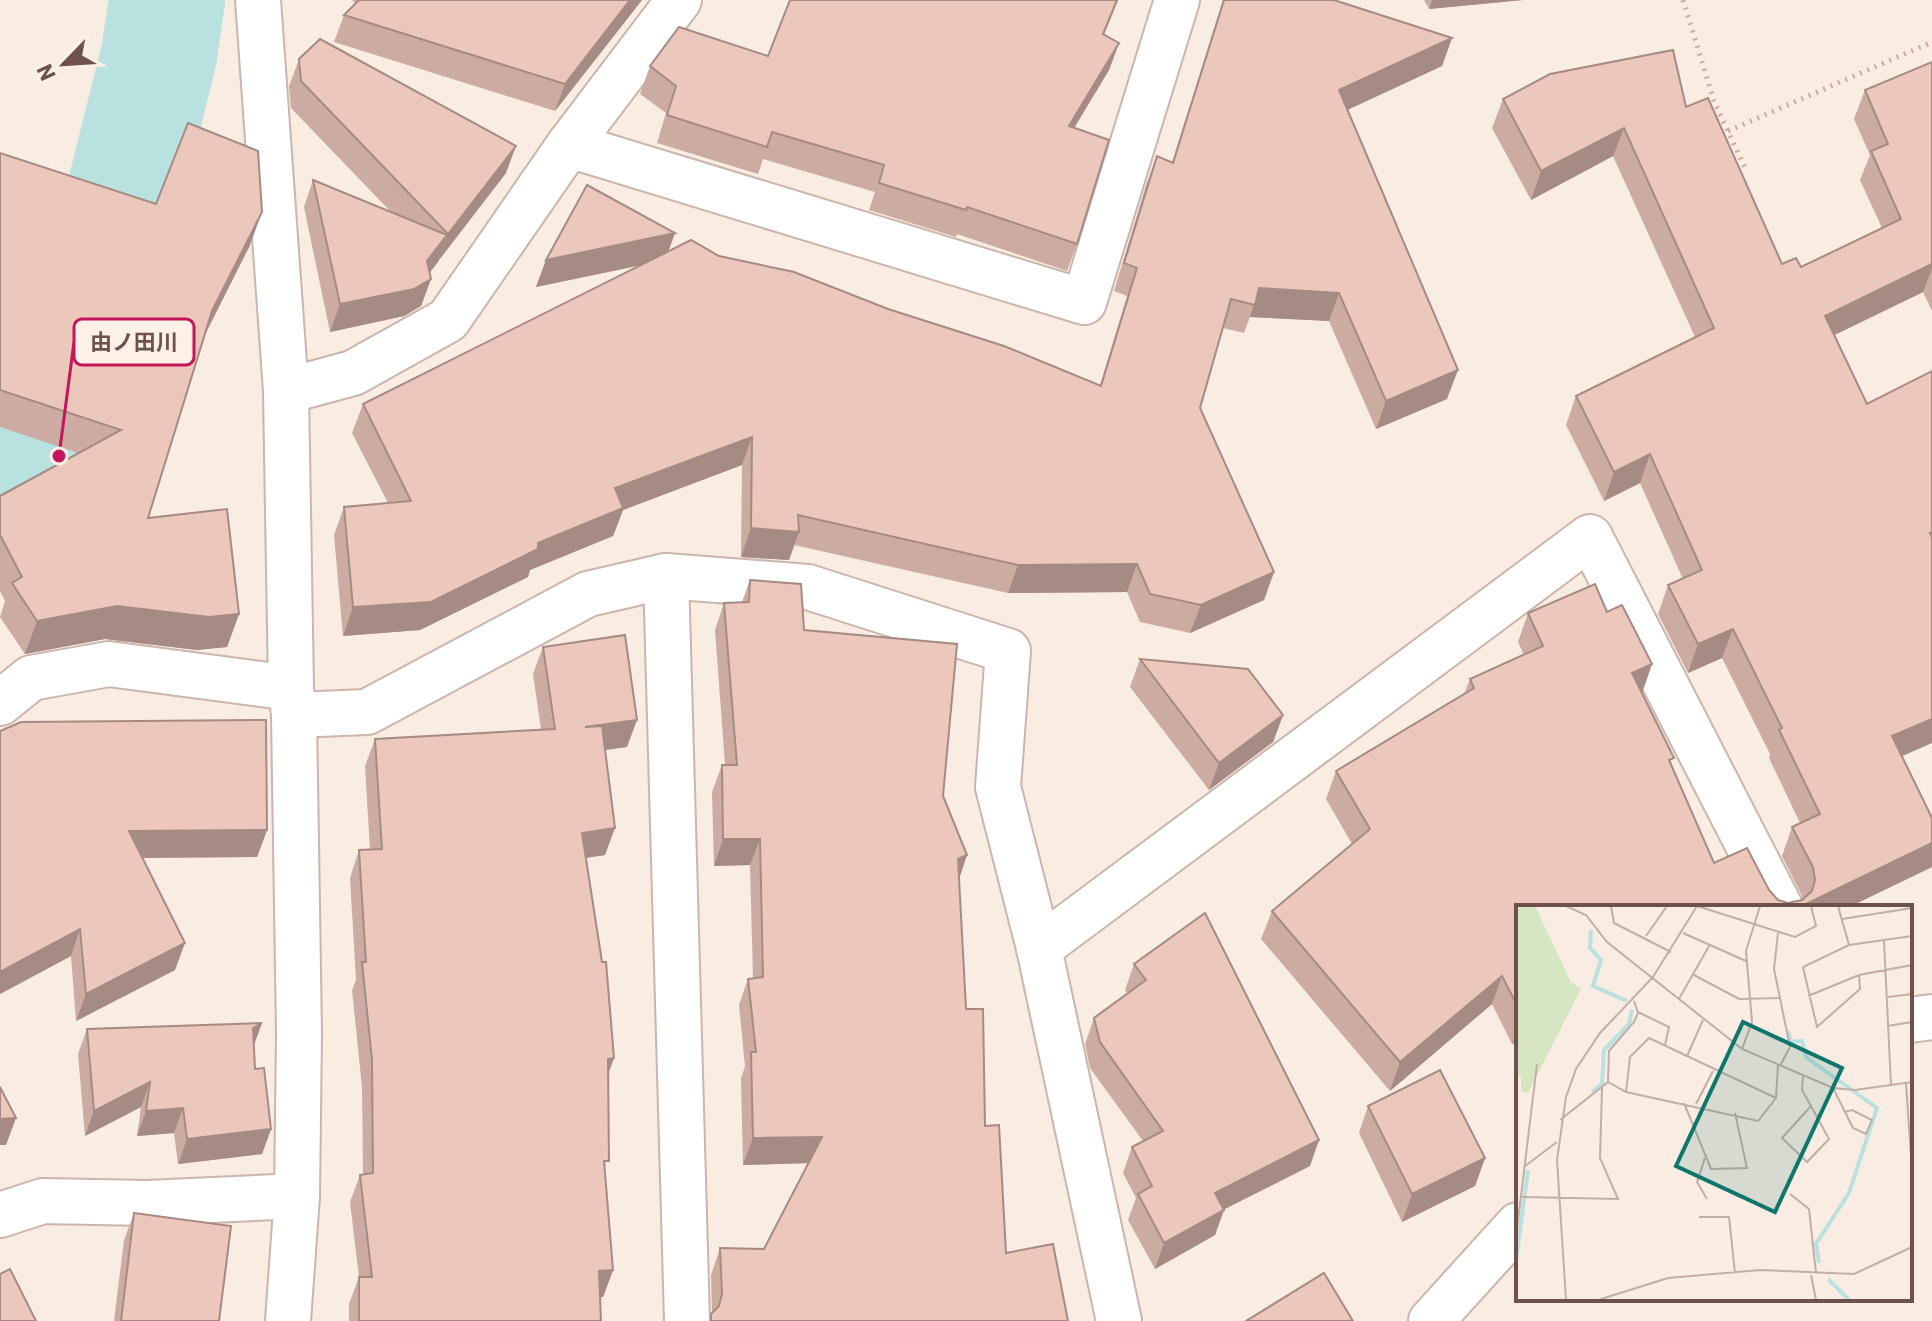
<svg xmlns="http://www.w3.org/2000/svg" width="1932" height="1321" font-family="Barlow,'Noto Sans JP',sans-serif">
  <rect width="100%" height="100%" fill="#f9ece2"/>
  <g fill="none" stroke-linecap="round" stroke-linejoin="round">
    <polyline stroke="#b8e1e0" stroke-width="116" points="0,502 59,456 159,55 167,0"/>
    <g stroke="#cbb5ac" stroke-width="48">
      <g id="minor">
        <polyline points="258,0 286,391 291,688 294,715 299,1034 297,1196 288,1321"/>
        <polyline points="679,0 569,145 1084,302 1177,0"/>
        <polyline points="286,391 353,373 448,320 569,145"/>
        <polyline points="666,576 687,1321"/>
        <polyline points="0,703 31,678 109,664 291,688"/>
        <polyline points="294,715 367,712 588,594 666,576 808,587 1008,651 998,787 1039,948 1119,1321"/>
        <polyline points="1039,948 1590,537 1780,907"/>
        <polyline points="1910,1020 1932,1017"/>
        <polyline points="0,1215 43,1201 147,1203 297,1196"/>
        <polyline points="1431,1321 1518,1225"/>
      </g>
    </g>
    <g stroke="#d0aaa0" stroke-width="5" stroke-dasharray="2 6" stroke-linecap="butt">
      <polyline points="1683,0 1714,101 1747,172"/>
      <polyline points="1728,131 1932,42"/>
    </g>
    <use href="#minor" stroke="#fff" stroke-width="44"/>
  </g>
  <g fill="#cbaba2">
    <polygon points="352,0 642,0 555,111 334,42 344,15 355,3"/>
    <polygon points="790,0 1118,0 1104,35 1119,43 1109,70 1074,128 1077,244 1067,271 957,234 956,237 869,210 875,192 763,159 758,174 657,143 666,113 640,94 650,66 768,56"/>
    <polygon points="1223,0 1334,0 1452,38 1442,66 1347,110 1447,399 1376,429 1329,321 1250,317 1244,333 1223,328 1200,408 1274,572 1264,600 1190,633 1140,622 1127,592 1008,593 794,545 789,560 741,557 742,465 623,510 613,536 530,570 528,577 420,630 343,636 334,535 344,507 388,503 352,433 363,404 642,265 536,287 546,260 675,233 668,252 719,256 888,309 1100,385 1127,296 1114,291 1146,185 1157,156 1172,162"/>
    <polygon points="1424,0 1523,0 1429,9"/>
    <polygon points="299,59 506,173 430,272 431,279 421,306 404,316 330,332 304,207 313,180 391,212 291,108 289,86"/>
    <polygon points="1932,62 1932,311 1923,292 1834,335 1902,756 1932,867 1849,907 1518,907 1518,1041 1512,1044 1492,1004 1390,1091 1261,939 1272,911 1352,844 1326,799 1336,771 1464,694 1470,679 1524,655 1518,642 1528,613 1607,612 1652,664 1642,693 1672,765 1714,863 1769,890 1778,900 1788,903 1803,900 1802,896 1782,856 1792,827 1800,823 1769,758 1770,754 1722,658 1688,673 1658,614 1668,585 1683,579 1640,483 1604,501 1566,425 1576,396 1695,337 1613,156 1531,200 1492,128 1503,99 1686,107 1782,264 1801,267 1882,228 1860,180 1870,155 1854,119 1865,90"/>
    <polygon points="0,153 250,245 205,335 148,518 239,614 227,647 197,650 105,639 25,654 0,617 5,601 0,591 0,496 78,453 0,427"/>
    <polygon points="750,580 804,630 943,796 967,855 959,878 966,1009 1006,1253 1068,1321 709,1321 712,1314 711,1275 720,1248 764,1249 808,1163 743,1165 741,1078 745,1067 739,1005 748,979 753,978 750,865 714,866 712,792 722,765 725,765 715,630 724,603 742,602"/>
    <polygon points="543,647 627,747 605,750 605,855 585,858 614,1058 608,1074 605,1172 613,1270 603,1297 600,1297 601,1321 349,1321 349,1304 359,1277 350,1202 360,1175 363,1174 362,1087 352,990 356,980 350,878 359,850 370,850 365,766 375,739 541,729 533,674"/>
    <polygon points="1140,659 1283,715 1273,742 1209,790 1130,687"/>
    <polygon points="0,731 267,830 257,857 142,858 175,970 76,1021 71,956 0,994"/>
    <polygon points="1134,964 1310,1166 1224,1209 1215,1235 1155,1269 1128,1220 1136,1198 1123,1173 1132,1147 1143,1141 1090,1068 1085,1044 1094,1018 1128,994 1125,990"/>
    <polygon points="87,1029 254,1046 255,1069 271,1129 262,1154 178,1164 174,1133 137,1136 141,1107 85,1136 78,1054"/>
    <polygon points="1368,1106 1485,1158 1475,1186 1402,1222 1359,1133"/>
    <polygon points="134,1213 219,1321 114,1321 124,1240"/>
  </g>
  <g fill="#a58b84">
    <polygon points="630,0 642,0 555,111 565,84"/>
    <polygon points="1432,0 1523,0 1429,9"/>
    <polygon points="1452,38 1442,66 1328,119 1339,90"/>
    <polygon points="1119,43 1109,70 1059,153 1069,126"/>
    <polygon points="1624,128 1613,156 1531,200 1541,171"/>
    <polygon points="516,146 506,173 438,261 448,234"/>
    <polygon points="262,212 250,245 200,344 212,311"/>
    <polygon points="675,233 665,260 536,287 546,260"/>
    <polygon points="447,235 438,262 419,286 431,279 421,306 404,316 330,332 340,304 427,261"/>
    <polygon points="1932,264 1932,268 1923,292 1814,345 1825,316"/>
    <polygon points="1259,288 1339,293 1329,321 1250,317"/>
    <polygon points="1458,370 1447,399 1376,429 1386,401"/>
    <polygon points="752,437 742,465 623,510 613,536 530,570 528,577 420,630 343,636 353,607 538,543 615,488"/>
    <polygon points="1650,454 1640,483 1604,501 1614,472"/>
    <polygon points="751,528 799,532 789,560 741,557"/>
    <polygon points="1137,564 1127,592 1008,593 1018,565"/>
    <polygon points="1274,572 1264,600 1190,633 1201,605"/>
    <polygon points="117,606 239,614 227,647 197,650 105,639 25,654 37,621"/>
    <polygon points="1733,629 1722,658 1688,673 1698,644"/>
    <polygon points="1652,664 1642,693 1632,673"/>
    <polygon points="1283,715 1273,742 1209,790 1219,763"/>
    <polygon points="1932,719 1932,743 1882,765 1892,736"/>
    <polygon points="637,720 627,747 575,754 585,727"/>
    <polygon points="615,828 605,855 572,860 582,833"/>
    <polygon points="267,830 257,857 119,858 129,831"/>
    <polygon points="723,839 760,839 750,865 714,866"/>
    <polygon points="1932,843 1932,867 1849,907 1800,907"/>
    <polygon points="967,855 958,882 958,859"/>
    <polygon points="80,929 71,956 0,994 0,972"/>
    <polygon points="185,943 175,970 76,1021 86,994"/>
    <polygon points="1502,976 1492,1004 1390,1091 1400,1062"/>
    <polygon points="262,1023 253,1048 253,1028"/>
    <polygon points="1518,1028 1518,1041 1512,1044"/>
    <polygon points="614,1058 604,1085 608,1059"/>
    <polygon points="150,1082 141,1107 85,1136 94,1111"/>
    <polygon points="183,1108 174,1133 137,1136 146,1111"/>
    <polygon points="16,1118 6,1145 0,1145 0,1119"/>
    <polygon points="271,1129 262,1154 178,1164 187,1139"/>
    <polygon points="822,1137 812,1163 743,1165 753,1138"/>
    <polygon points="1319,1140 1310,1166 1205,1219 1215,1193"/>
    <polygon points="1485,1158 1475,1186 1402,1222 1412,1194"/>
    <polygon points="1224,1210 1215,1235 1155,1269 1164,1243"/>
    <polygon points="613,1270 603,1297 589,1298 599,1271"/>
  </g>
  <g fill="#ecc7bc" stroke="#a58b84" stroke-width="2">
    <polygon points="359,0 630,0 565,84 344,15"/>
    <polygon points="790,0 1117,0 1103,34 1119,43 1069,126 1109,140 1077,244 967,207 966,210 879,183 884,165 772,132 767,147 667,115 676,86 650,66 679,27 768,56"/>
    <polygon points="1224,0 1334,0 1452,38 1339,90 1458,370 1386,401 1339,293 1259,288 1255,305 1231,299 1200,408 1274,572 1201,605 1150,594 1137,564 1018,565 798,515 799,532 751,528 752,437 615,488 623,508 538,543 538,549 431,602 353,607 344,507 411,501 363,404 691,240 719,256 794,272 888,309 1004,346 1101,386 1137,268 1124,263 1157,156 1173,163"/>
    <polygon points="320,39 516,146 448,234 301,81 299,59"/>
    <polygon points="1673,50 1686,107 1708,98 1782,264 1796,258 1801,267 1901,219 1871,151 1888,144 1865,90 1932,62 1932,264 1825,316 1867,404 1932,371 1932,533 1930,533 1932,537 1932,719 1892,736 1932,818 1932,843 1800,907 1518,907 1518,1007 1502,976 1400,1062 1272,911 1370,829 1336,771 1474,688 1470,679 1543,646 1528,613 1595,584 1607,612 1622,605 1652,664 1632,673 1674,758 1669,760 1714,863 1747,848 1769,890 1778,900 1788,903 1802,900 1812,891 1815,880 1813,867 1792,827 1820,814 1779,730 1782,728 1733,629 1698,644 1668,585 1702,570 1650,454 1614,472 1576,396 1714,328 1624,128 1541,171 1503,99 1550,74"/>
    <polygon points="188,123 258,151 262,212 212,311 148,518 227,509 239,614 209,617 117,606 37,621 12,583 22,577 0,535 0,496 121,430 0,390 0,153 156,204"/>
    <polygon points="313,180 447,235 427,261 431,279 414,289 340,304"/>
    <polygon points="587,185 675,233 546,260"/>
    <polygon points="750,580 801,584 804,630 957,644 943,796 967,855 958,859 966,1009 983,1009 985,1126 999,1125 1006,1253 1053,1244 1068,1321 711,1321 711,1314 719,1306 722,1294 720,1248 764,1249 822,1137 753,1138 751,1052 756,1052 748,979 763,977 760,839 723,839 722,765 737,765 724,603 749,602"/>
    <polygon points="625,635 637,720 585,727 602,726 615,828 582,833 602,962 606,962 614,1058 608,1059 609,1161 604,1161 613,1270 599,1271 601,1321 359,1321 359,1277 372,1277 360,1175 373,1173 372,1060 362,962 366,962 359,850 382,849 375,739 555,729 543,647"/>
    <polygon points="1140,659 1248,669 1283,715 1219,763"/>
    <polygon points="266,720 267,830 129,831 185,943 86,994 80,929 0,972 0,731 21,722"/>
    <polygon points="1205,913 1319,1140 1215,1193 1224,1210 1164,1243 1138,1194 1152,1186 1132,1147 1163,1131 1100,1042 1094,1018 1146,980 1134,964"/>
    <polygon points="262,1023 253,1028 255,1069 264,1068 271,1129 187,1139 183,1108 146,1111 150,1082 94,1111 87,1029"/>
    <polygon points="1440,1070 1485,1158 1412,1194 1368,1106"/>
    <polygon points="0,1087 16,1118 0,1119"/>
    <polygon points="134,1213 231,1226 219,1321 121,1321"/>
    <polygon points="10,1269 36,1321 0,1321 0,1274"/>
    <polygon points="1324,1273 1353,1321 1246,1321"/>
  </g>
  <g transform="translate(1516 905)">
    <rect width="396" height="396" fill="#f9ece2"/>
    <path d="M0 1H19L55 77 65 84 12 188 5 186V172L0 169Z" fill="#d6e5c2"/>
    <path fill="none" stroke="#b8e1e0" stroke-width="4" d="M75 25 74 43 85 55 77 81 111 96M272 126 275 137 286 136 290 152 361 203 333 288 300 339 303 358M76 187 86 179 88 145 113 119 116 105M0 355 12 265M312 374 333 395"/>
    <path fill="none" stroke="#c1aea6" stroke-width="2" d="M50 1 70 10 91 37 226 144 317 183 339 185 396 177M95 1 98 18 155 47M181 1 279 32 300 21 295 1M322 1 333 40M326 14 396 3M167 28 230 56M262 28 258 64 274 142 264 161M130 31 151 1M368 36 375 180M176 69 223 94 264 93M343 70 344 84 301 122 287 62 333 40 396 31M292 91 343 70 396 60M372 92 396 89M163 94 193 41M122 107 153 122 149 140M371 121 396 117M226 144 236 117 230 46 244 1M171 151 187 115M287 171 286 185 295 201M92 177 110 187 242 216 260 193 262 160M390 178 396 266M317 183 337 223 350 229 356 215 336 205 329 207M110 187 114 152 133 133 260 193M168 198 195 264 231 263 219 208M180 199 197 166M295 201 313 234 291 257 266 233ZM44 215 92 177 93 146 118 117 122 108 118 96M189 253 181 277 191 294M9 261 41 237M274 289 293 304 300 368M6 292 102 294 84 253 86 183M183 312H213L219 368M0 332 21 159M295 370 300 395M50 395 41 255 50 192 60 164 84 128 137 72 181 1M82 395 152 373 244 365 338 369 396 342"/>
    <path fill="#0f766e" fill-opacity="0.15" stroke="#0f766e" stroke-width="4" d="M227 117 326 163 259 307 160 261Z"/>
    <rect width="396" height="396" fill="none" stroke="#6e514b" stroke-width="4"/>
  </g>
  <path fill="none" stroke="#c2185b" stroke-width="3" d="M59 456L74 342"/>
  <circle fill="#c2185b" stroke="#fdf1e7" stroke-width="3" cx="59" cy="456" r="8"/>
  <rect fill="#fdf1e7" stroke="#c2185b" stroke-width="3" x="74" y="319" width="120" height="46" rx="8"/>
  <g font-size="22" text-anchor="middle" font-weight="bold" fill="#6e514b">
    <text x="134" y="350">由ノ田川</text>
  </g>
  <g transform="translate(64 64) rotate(245)" stroke="#fdf1e7" stroke-width="6" paint-order="stroke">
  <path d="M0-6L14 30L0 20L-14 30Z" fill="#6e514b"/>
  <text y="-12" font-size="22" font-weight="bold" text-anchor="middle" fill="#6e514b">N</text>
  </g>
</svg>
